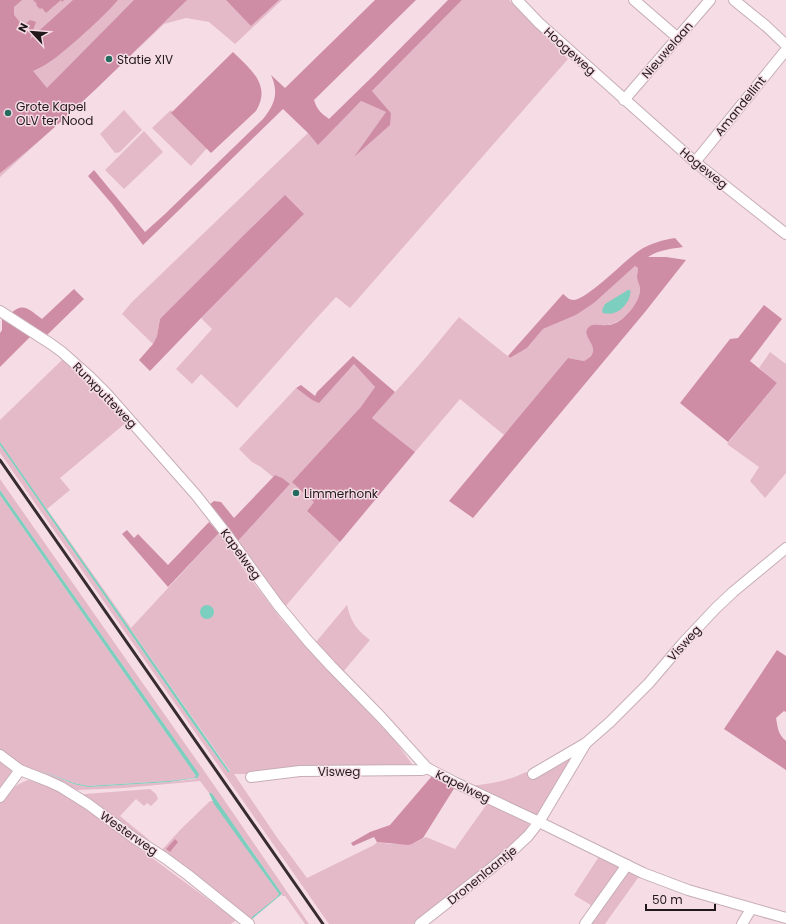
<svg xmlns="http://www.w3.org/2000/svg" width="786" height="924" font-family="Poppins,sans-serif">
  <rect width="100%" height="100%" fill="#f6dce5"/>
  <g fill="#e4bac9">
    <polygon points="0,0 282,0 235,44 209,22 186,18 164,24 98,87 0,177"/>
    <polygon points="462,0 509,0 568,59 350,308 336,297 313,322 237,408 201,374 192,384 176,369 212,329 201,318 304,214 160,319 157,336 153,344 122,314 131,303 308,133 318,144 361,101 386,112 356,156 391,113 372,91"/>
    <polygon points="124,110 142,130 120,152 115,153 100,134"/>
    <polygon points="171,110 208,147 191,166 152,128"/>
    <polygon points="144,131 163,152 124,189 105,170"/>
    <path d="M635 266 638 268C638 271 637 274 637 277 637 281 640 285 640 289 641 302 624 321 612 324 606 326 600 325 594 325L591 343 594 349 593 353 588 359 584 361 568 358 504 435 460 399 415 452 372 418 421 363 459 317 510 358 527 348 543 329 576 315 594 303Z"/>
    <polygon points="770,352 786,364 786,473 765,498 750,481 759,467 727,444 777,383 759,368"/>
    <polygon points="64,358 128,421 60,478 70,490 47,509 131,628 219,533 249,577 282,620 396,742 412,764 411,766 250,774 234,774 276,836 307,878 374,845 377,842 391,844 412,844 426,837 455,849 489,801 526,819 529,825 528,827 522,836 489,864 413,924 329,924 0,453 0,445 192,722 228,772 230,771 96,580 0,442 0,420"/>
    <polygon points="354,364 375,387 360,408 314,502 307,511 340,542 285,607 237,542 290,484 275,475 273,477 261,467 252,462 239,449 296,388 312,400 319,402"/>
    <polygon points="0,479 216,788 309,924 305,924 285,896 282,896 282,894 246,842 210,793 209,793 200,781 124,788 78,790 74,789 28,770 0,751 0,495 196,776 195,778 169,781 88,786 74,783 37,769 74,784 88,787 169,782 196,779 199,775 150,704 0,490"/>
    <path d="M347 605C351 622 356 629 370 640L343 672 315 643Z"/>
    <path d="M577 751 538 816 470 786C490 784 508 781 526 772L532 780Z"/>
    <path d="M0 759C3 762 7 765 10 768 15 775 4 786 0 792Z"/>
    <path d="M28 780C47 782 63 793 79 804L236 920 231 924H0V802C8 792 16 784 28 780Z"/>
    <polygon points="150,789 156,794 158,799 151,806 147,803 144,806 136,799 120,816 148,839 149,841 146,842 82,795 85,794"/>
    <polygon points="210,801 213,801 279,894 277,897 250,920 231,903 161,851 180,830"/>
    <polygon points="600,855 618,866 619,868 594,907 574,895"/>
    <polygon points="628,871 640,875 605,924 588,924"/>
  </g>
  <g fill="#ce8da5">
    <path d="M0 0H22L14 7V15L23 26 30 20 36 22 30 39 73 0H118C106 14 92 26 78 39 64 51 50 64 33 71L47 88 134 0H187C126 59 67 121 0 173Z"/>
    <polygon points="33,0 64,0 62,2 61,0 46,13 42,8 40,9 36,5 37,4"/>
    <polygon points="226,0 279,0 251,26"/>
    <path d="M375 0H416L314 100C317 110 321 113 329 119L373 76 448 0H462L372 91 391 113 390 125 354 157 386 112 361 101 318 145 308 133 283 109 143 245 112 204 88 176 94 170 145 232 165 214 263 119C275 104 279 93 271 75L285 88Z"/>
    <path d="M233 52C250 69 272 85 256 111L211 153 171 113Z"/>
    <polygon points="285,195 304,214 201,318 150,371 139,360 153,344 157,336 160,319 245,234"/>
    <path d="M675 238 683 247C671 249 658 250 648 257H666L686 260 645 312 473 518 449 501 568 358 584 361C607 349 578 337 589 327 593 323 601 326 607 325 609 325 611 325 613 324 624 321 641 301 640 289 640 285 637 281 637 277 637 274 638 271 638 268L635 266 594 303 576 315 543 329 527 348 510 358 508 356 563 294C567 297 569 300 574 300 588 299 626 259 640 250 651 243 663 240 675 238Z"/>
    <path d="M74 289 84 299 46 336 10 314C24 301 29 310 42 319Z"/>
    <polygon points="764,305 782,319 750,361 777,383 728,442 680,403 730,339 738,338"/>
    <polygon points="2,317 31,336 0,367 0,333 2,330"/>
    <polygon points="353,356 395,392 372,418 415,452 340,542 307,511 314,502 292,482 360,408 375,387 354,364 319,403 312,400 296,388 301,385 315,396 317,392"/>
    <polygon points="275,475 282,478 290,484 237,542 209,505 214,501 221,502 234,518"/>
    <polygon points="209,522 219,533 168,587 122,534 127,530 134,538 138,534 168,565"/>
    <path d="M777 650 786 656V712L784 711 776 718C778 729 778 734 786 741V770L724 729Z"/>
    <polygon points="432,776 455,787 423,838 412,844 408,845 377,842 374,837 353,846 351,843 370,832 390,825"/>
    <polygon points="175,839 178,842 170,852 166,849"/>
  </g>
  <g fill="#7ccebe">
    <path d="M628 290H630C631 294 630 295 629 299 624 309 615 316 603 313L602 310 605 304Z"/>
    <polygon points="0,442 96,580 230,772 228,772 192,722 0,445"/>
    <polygon points="0,490 199,774 199,775 197,778 169,782 88,787 74,784 37,769 74,783 88,786 169,781 194,778 196,776 0,495"/>
    <circle cx="207" cy="612" r="7"/>
    <polygon points="209,793 211,793 213,795 282,894 252,919 252,917 277,897 279,894 214,804"/>
  </g>
  <g fill="none" stroke-linecap="round" stroke-linejoin="round">
    <g stroke="#c6adb6" stroke-width="12">
      <g id="minor">
        <polyline points="517,0 539,23 695,162 786,234"/>
        <polyline points="634,0 678,38"/>
        <polyline points="734,0 766,26 786,45"/>
        <polyline points="624,100 710,0"/>
        <polyline points="695,162 786,50"/>
        <polyline points="0,311 51,344 62,352 90,377 107,394 196,495 225,532 278,605 308,641 331,666 381,717 427,768 456,783 539,822 643,873 688,890 786,918"/>
        <polyline points="0,755 20,770 48,781 61,787 88,804 134,838 165,858 188,875 249,924"/>
        <polyline points="533,774 586,743 610,722 649,683 684,642 716,608 733,592 786,548"/>
        <polyline points="251,777 300,771 422,770 427,768"/>
        <polyline points="0,797 20,770"/>
        <polyline points="420,924 489,870 512,851 528,836 539,822 586,743"/>
        <polyline points="585,924 627,865"/>
        <polyline points="742,924 751,909"/>
      </g>
    </g>
    <use href="#minor" stroke="#fff" stroke-width="10"/>
    <polyline stroke="#372c30" stroke-width="3" points="0,460 323,924"/>
  </g>
  <g fill="#266b5f" stroke="#f6dce5" stroke-width="1.5">
    <circle cx="109" cy="59" r="4"/>
    <circle cx="8" cy="113" r="4"/>
    <circle cx="296" cy="493" r="4"/>
  </g>
  <g text-anchor="middle" dominant-baseline="central" stroke-width="3" stroke-linejoin="round" paint-order="stroke">
    <g font-size="12" fill="#21181b" stroke="#f6dce5">
      <text transform="translate(667 50) rotate(-49)">Nieuwelaan</text>
      <text transform="translate(570 51) rotate(42)">Hoogeweg</text>
      <text transform="translate(740 106) rotate(-51)">Amandellint</text>
      <text transform="translate(704 168) rotate(39)">Hogeweg</text>
      <text transform="translate(105 395) rotate(46)">Runxputteweg</text>
      <text transform="translate(241 554) rotate(54)">Kapelweg</text>
      <text transform="translate(684 643) rotate(-48)">Visweg</text>
      <text x="339" y="771">Visweg</text>
      <text transform="translate(463 786) rotate(26)">Kapelweg</text>
      <text transform="translate(129 833) rotate(35)">Westerweg</text>
      <text transform="translate(482 875) rotate(-39)">Dronenlaantje</text>
    </g>
    <g font-size="12" fill="#21181b" stroke="#f6dce5" text-anchor="start">
      <text x="117" y="59">Statie XIV</text>
      <text x="16" y="106">Grote Kapel<tspan x="16" dy="14">OLV ter Nood</tspan></text>
      <text x="304" y="493">Limmerhonk</text>
    </g>
  </g>
  <g transform="translate(32 32) rotate(296)" stroke="#f6dce5" stroke-width="3" paint-order="stroke">
  <path d="M0-3L7 15L0 10L-7 15Z" fill="#21181b"/>
  <text y="-6" font-size="11" font-weight="bold" text-anchor="middle" fill="#21181b">N</text>
  </g>
  <path d="M646 904v6h69v-6" fill="none" stroke="#21181b" stroke-width="2"/>
  <text x="652" y="904" font-size="12" fill="#21181b" stroke="#f6dce5" stroke-width="3" paint-order="stroke">50 m</text>
</svg>
